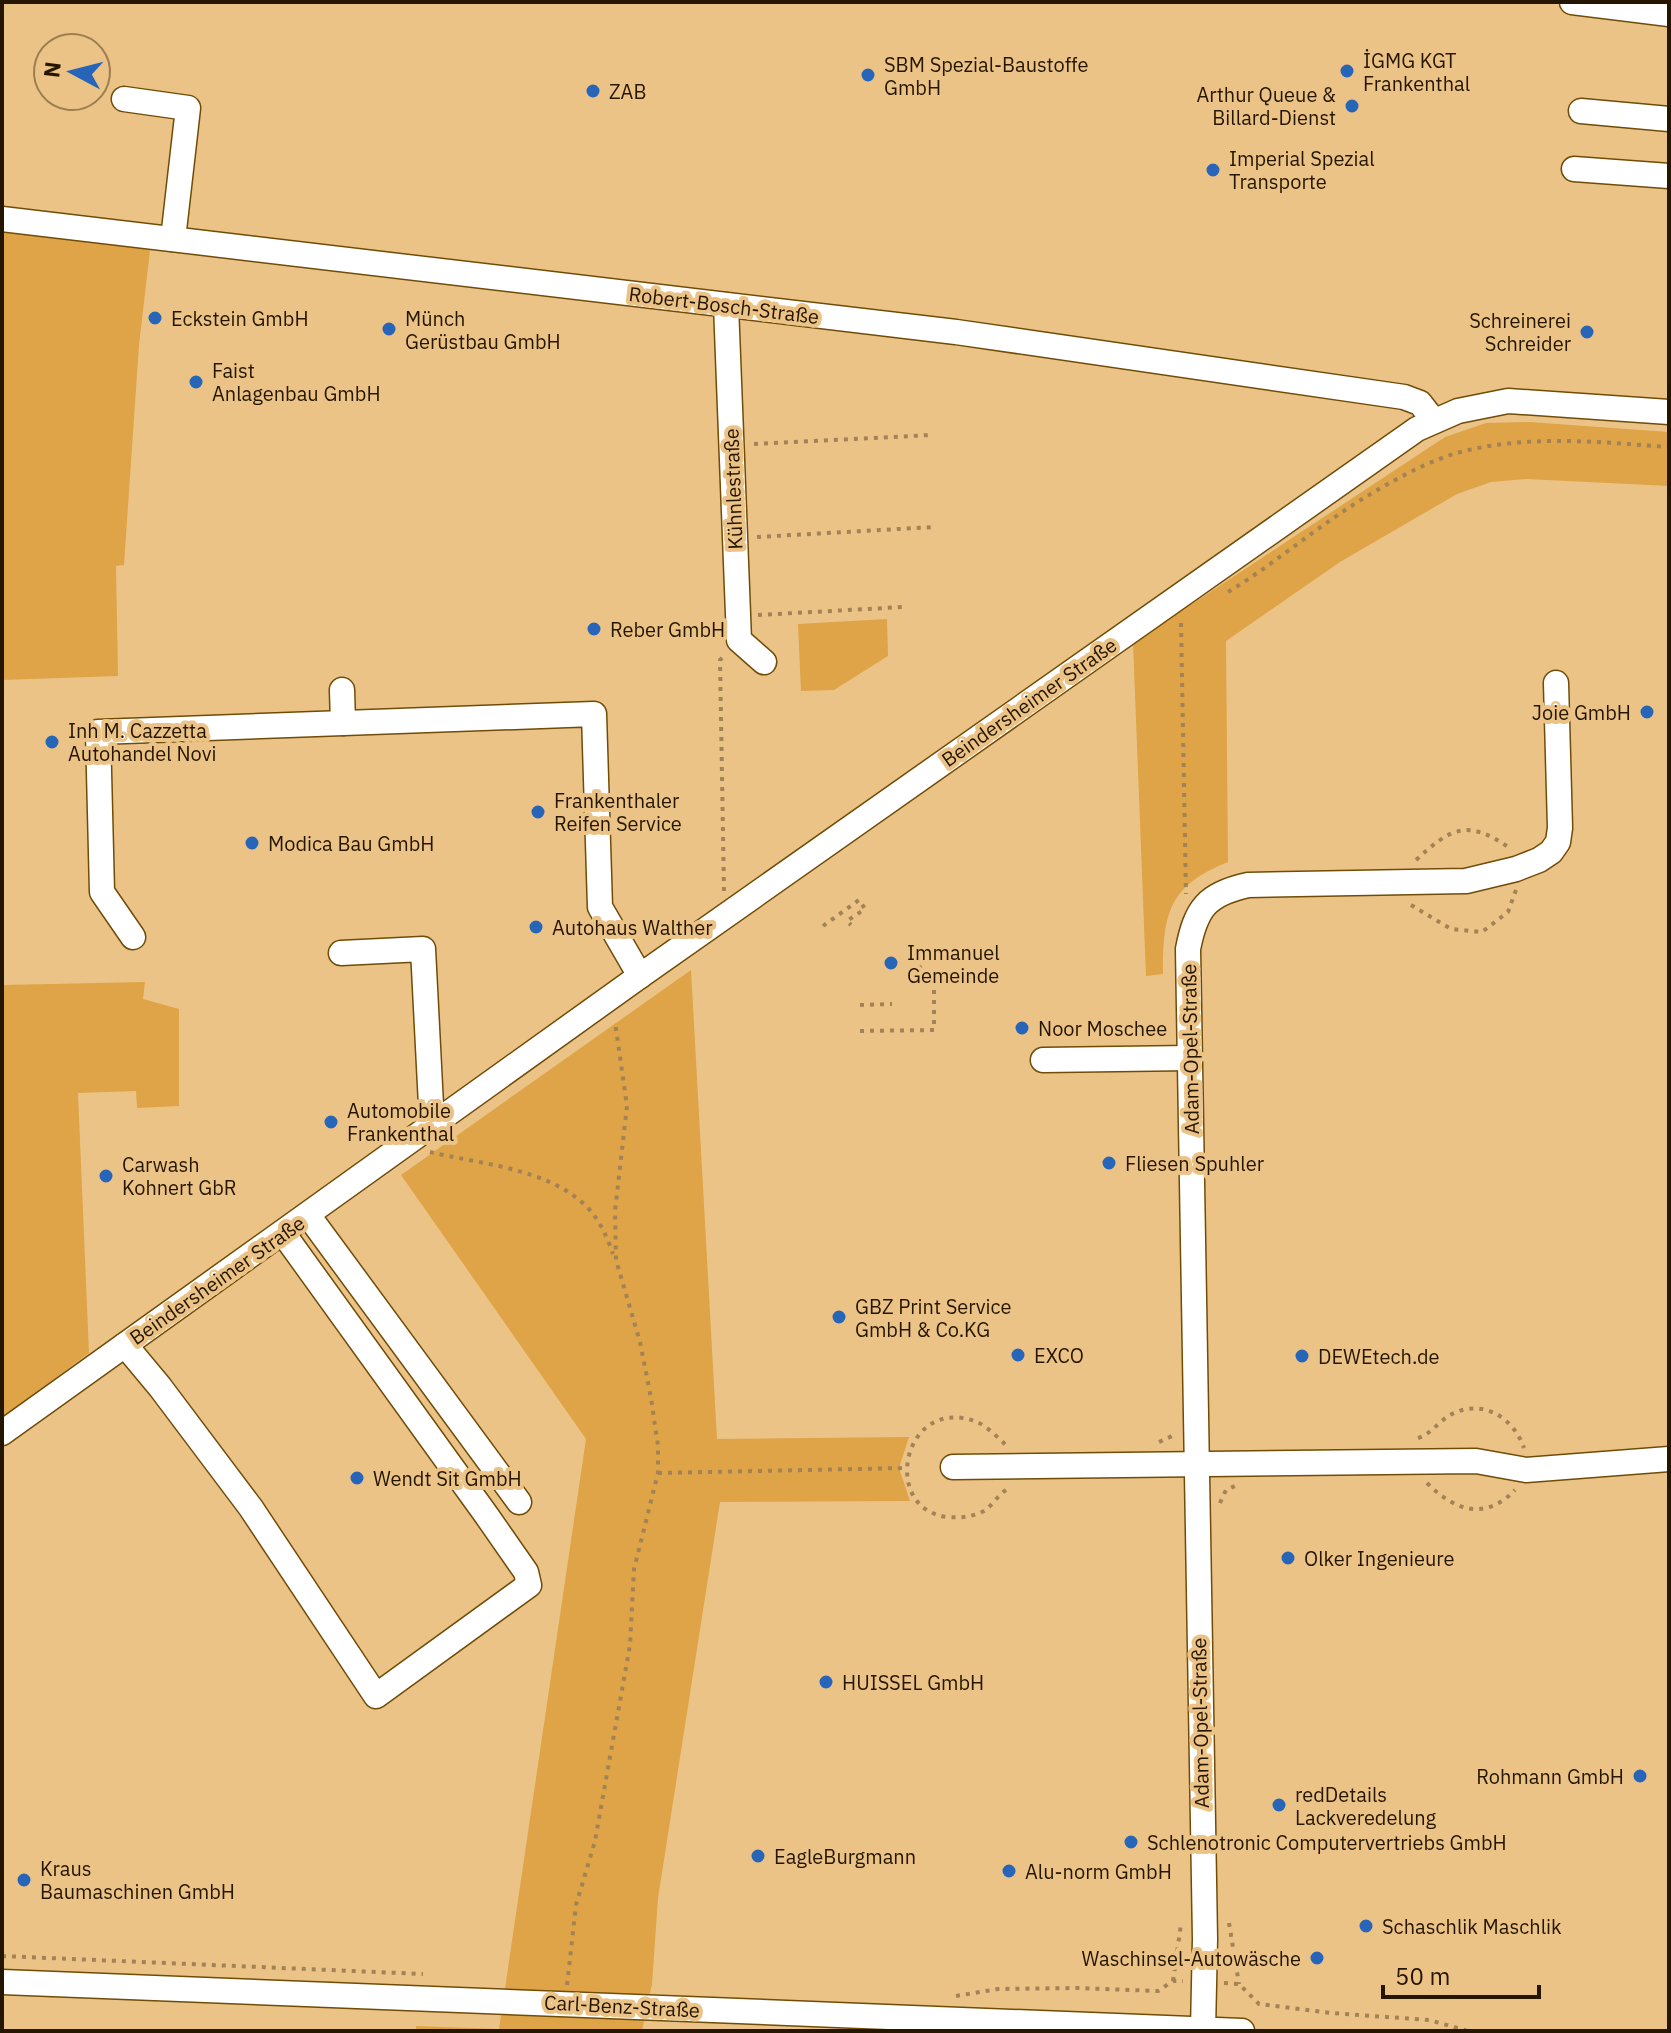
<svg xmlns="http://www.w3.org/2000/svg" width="1671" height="2033" font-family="'IBM Plex Sans',sans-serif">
  <rect width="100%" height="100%" fill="#ecc387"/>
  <g fill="#dea447">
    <polygon points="2,223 151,242 139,345 124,565 116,566 118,676 2,680"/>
    <path d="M1529 422 1669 432V486L1527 479 1491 482 1457 494 1340 562 1226 641 1228 862C1168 886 1163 914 1163 974L1146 976 1133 643 1445 437 1486 423Z"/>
    <polygon points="887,619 888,656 834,690 801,691 798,624"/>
    <polygon points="691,970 717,1439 909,1437 899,1468 910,1501 720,1502 658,1898 652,1984 642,2031 416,2031 416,2026 499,2029 586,1439 401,1175"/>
    <polygon points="145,982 143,999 179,1009 179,1106 137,1108 136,1091 78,1093 89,1353 2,1417 2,985"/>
  </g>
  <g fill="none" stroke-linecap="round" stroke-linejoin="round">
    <g stroke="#704c07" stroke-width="27">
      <g id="minor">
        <polyline points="1572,2 1669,14"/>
        <polyline points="124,99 188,108 173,239"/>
        <polyline points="1581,111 1669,119"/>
        <polyline points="1574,169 1669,176"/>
        <polyline points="2,219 956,332 1404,397 1420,403 1434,421"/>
        <polyline points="726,305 739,640 764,662"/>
        <polyline points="342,690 343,723"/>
        <polyline points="133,937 102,892 98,732 594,714 600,907 640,976"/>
        <polyline points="341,953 423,949 432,1125"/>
        <polyline points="1043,1060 1190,1058"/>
        <polyline points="308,1215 519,1502"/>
        <polyline points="125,1345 160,1387 251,1508 376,1696 529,1585 526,1572 487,1516 283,1233"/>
        <polyline points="2,1433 640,976 1417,429 1458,411 1508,401 1669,412"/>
        <polyline points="953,1467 1476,1461 1526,1470 1669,1459"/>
        <polyline points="2,1982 1242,2031"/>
        <path d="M1203 2030 1205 1939 1188 949C1196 908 1207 894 1248 885L1466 881 1516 869 1539 860 1551 852 1558 842 1560 828 1556 683"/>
      </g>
    </g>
    <g stroke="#a38355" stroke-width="4" stroke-dasharray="4 6" stroke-linecap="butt">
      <polyline points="754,444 931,435"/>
      <polyline points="757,537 934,527"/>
      <path d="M1228 592C1276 563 1320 524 1369 495 1396 479 1426 462 1457 453 1526 434 1598 442 1669 447"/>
      <polyline points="758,615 903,607"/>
      <polyline points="1181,623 1186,894"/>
      <path d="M1416 860C1450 829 1466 818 1508 847"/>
      <polyline points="724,891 720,660 726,654"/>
      <polyline points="1411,905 1451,929 1482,932 1508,912 1516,890"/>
      <polyline points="823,926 859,900 865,909 847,921 851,925"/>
      <polyline points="860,1005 892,1004"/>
      <polyline points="860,1031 934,1030 934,986 919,966"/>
      <path d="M430 1152C480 1164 547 1168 586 1206 600 1220 607 1237 613 1254"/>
      <path d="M1418 1438C1432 1434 1440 1419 1454 1413 1485 1399 1514 1419 1524 1448"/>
      <polyline points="1159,1442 1172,1436 1173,1432"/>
      <polyline points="658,1473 906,1468"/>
      <path d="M1427 1483C1455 1511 1485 1521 1515 1490"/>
      <path d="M1006 1490C998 1495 992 1506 984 1511 972 1517 961 1518 948 1517 879 1510 903 1393 977 1422 987 1426 998 1438 1006 1445"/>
      <polyline points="1220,1503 1226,1490 1235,1486"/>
      <polyline points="1229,1923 1239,1984"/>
      <polyline points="2,1956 423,1974"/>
      <polyline points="1173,1981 1181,1924"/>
      <polyline points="1224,1983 1239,1984 1259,2004 1331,2013 1429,2020 1468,2031"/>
      <polyline points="567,1985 576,1905 595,1841 630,1645 634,1569 658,1473 658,1446 651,1398 640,1342 616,1260 615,1211 627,1106 615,1022"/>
      <polyline points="956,1996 998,1989 1077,1988 1158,1991 1173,1981 1183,1981"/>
    </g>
    <use href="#minor" stroke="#fff" stroke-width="24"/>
  </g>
  <g fill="#2665b7" stroke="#ecc387" stroke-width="3">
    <circle cx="1347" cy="71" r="8"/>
    <circle cx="868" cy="75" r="8"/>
    <circle cx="593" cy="91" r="8"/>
    <circle cx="1352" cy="106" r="8"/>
    <circle cx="1213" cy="170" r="8"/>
    <circle cx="155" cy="318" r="8"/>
    <circle cx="389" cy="329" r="8"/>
    <circle cx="1587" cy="332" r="8"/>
    <circle cx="196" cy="382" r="8"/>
    <circle cx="594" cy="629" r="8"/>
    <circle cx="1647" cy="712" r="8"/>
    <circle cx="52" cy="742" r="8"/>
    <circle cx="538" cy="812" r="8"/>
    <circle cx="252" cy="843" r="8"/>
    <circle cx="536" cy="927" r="8"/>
    <circle cx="891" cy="963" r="8"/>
    <circle cx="1022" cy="1028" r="8"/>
    <circle cx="331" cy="1122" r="8"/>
    <circle cx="1109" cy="1163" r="8"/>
    <circle cx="106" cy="1176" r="8"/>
    <circle cx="839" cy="1317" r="8"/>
    <circle cx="1018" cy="1355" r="8"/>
    <circle cx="1302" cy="1356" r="8"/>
    <circle cx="357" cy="1478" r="8"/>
    <circle cx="1288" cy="1558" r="8"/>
    <circle cx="826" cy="1682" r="8"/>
    <circle cx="1640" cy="1776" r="8"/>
    <circle cx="1279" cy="1805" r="8"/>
    <circle cx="1131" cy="1842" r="8"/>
    <circle cx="758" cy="1856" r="8"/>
    <circle cx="1009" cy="1871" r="8"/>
    <circle cx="24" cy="1880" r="8"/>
    <circle cx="1366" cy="1926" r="8"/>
    <circle cx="1317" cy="1958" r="8"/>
  </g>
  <g text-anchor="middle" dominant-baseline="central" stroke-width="8" stroke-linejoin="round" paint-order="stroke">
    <g font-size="20" fill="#251600" stroke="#ecc387" text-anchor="start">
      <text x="1363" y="60">İGMG KGT<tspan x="1363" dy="23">Frankenthal</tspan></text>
      <text x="884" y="64">SBM Spezial-Baustoffe<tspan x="884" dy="23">GmbH</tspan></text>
      <text x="609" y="91">ZAB</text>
      <text x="1336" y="94" text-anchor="end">Arthur Queue &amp;<tspan x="1336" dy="23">Billard-Dienst</tspan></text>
      <text x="1229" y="158">Imperial Spezial<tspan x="1229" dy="23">Transporte</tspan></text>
      <text x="171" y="318">Eckstein GmbH</text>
      <text x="405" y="318">Münch<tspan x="405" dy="23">Gerüstbau GmbH</tspan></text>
      <text x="1571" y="320" text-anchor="end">Schreinerei<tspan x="1571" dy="23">Schreider</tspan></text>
      <text x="212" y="370">Faist<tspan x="212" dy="23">Anlagenbau GmbH</tspan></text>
      <text x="610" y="629">Reber GmbH</text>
      <text x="1631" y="712" text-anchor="end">Joie GmbH</text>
      <text x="68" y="730">Inh M. Cazzetta<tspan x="68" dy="23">Autohandel Novi</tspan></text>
      <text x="554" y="800">Frankenthaler<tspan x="554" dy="23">Reifen Service</tspan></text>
      <text x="268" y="843">Modica Bau GmbH</text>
      <text x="552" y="927">Autohaus Walther</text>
      <text x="907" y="952">Immanuel<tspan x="907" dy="23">Gemeinde</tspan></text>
      <text x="1038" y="1028">Noor Moschee</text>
      <text x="347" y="1110">Automobile<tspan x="347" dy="23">Frankenthal</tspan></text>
      <text x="1125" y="1163">Fliesen Spuhler</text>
      <text x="122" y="1164">Carwash<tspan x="122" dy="23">Kohnert GbR</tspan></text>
      <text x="855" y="1306">GBZ Print Service<tspan x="855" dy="23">GmbH &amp; Co.KG</tspan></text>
      <text x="1034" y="1355">EXCO</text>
      <text x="1318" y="1356">DEWEtech.de</text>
      <text x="373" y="1478">Wendt Sit GmbH</text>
      <text x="1304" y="1558">Olker Ingenieure</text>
      <text x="842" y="1682">HUISSEL GmbH</text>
      <text x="1624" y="1776" text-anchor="end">Rohmann GmbH</text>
      <text x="1295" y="1794">redDetails<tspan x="1295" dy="23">Lackveredelung</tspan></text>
      <text x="1147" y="1842">Schlenotronic Computervertriebs GmbH</text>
      <text x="774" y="1856">EagleBurgmann</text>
      <text x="40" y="1868">Kraus<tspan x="40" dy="23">Baumaschinen GmbH</tspan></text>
      <text x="1025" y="1871">Alu-norm GmbH</text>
      <text x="1382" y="1926">Schaschlik Maschlik</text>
      <text x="1301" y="1958" text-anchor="end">Waschinsel-Autowäsche</text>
    </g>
    <g font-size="20" fill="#251600" stroke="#ecc387">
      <text transform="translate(724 305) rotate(7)">Robert-Bosch-Straße</text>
      <text transform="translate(733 489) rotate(-92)">Kühnlestraße</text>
      <text transform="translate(1029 702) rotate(-35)">Beindersheimer Straße</text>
      <text transform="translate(1190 1049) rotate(-91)">Adam-Opel-Straße</text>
      <text transform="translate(217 1280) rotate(-35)">Beindersheimer Straße</text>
      <text transform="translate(1200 1723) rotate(-91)">Adam-Opel-Straße</text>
      <text transform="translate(622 2006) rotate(3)">Carl-Benz-Straße</text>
    </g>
  </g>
  <rect width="1671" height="2033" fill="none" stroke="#251600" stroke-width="8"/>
  <g transform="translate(72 72) rotate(277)"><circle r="38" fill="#ecc387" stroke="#9c7e51" stroke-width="2"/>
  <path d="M0-6L14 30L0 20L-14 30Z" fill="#2665b7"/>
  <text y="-12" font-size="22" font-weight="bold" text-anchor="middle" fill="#251600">N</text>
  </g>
  <path d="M1383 1985v12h156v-12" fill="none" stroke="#251600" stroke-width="4"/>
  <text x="1395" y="1985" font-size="24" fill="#251600" stroke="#ecc387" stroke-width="6" paint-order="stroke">50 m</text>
</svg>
